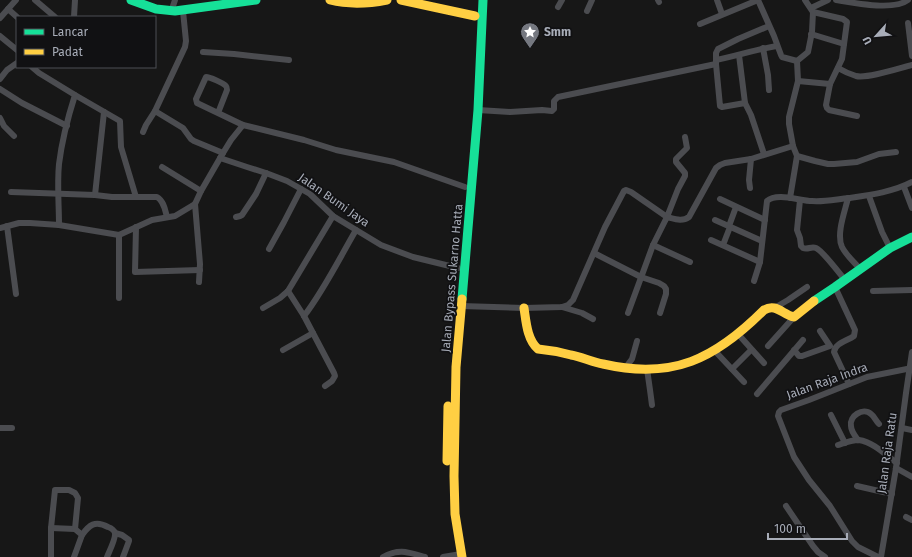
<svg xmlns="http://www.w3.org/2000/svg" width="912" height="557" font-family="'Fira Sans',sans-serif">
  <rect width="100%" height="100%" fill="#171717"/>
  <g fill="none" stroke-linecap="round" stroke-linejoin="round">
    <g stroke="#4b4c50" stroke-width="6">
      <polyline points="35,0 55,17"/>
      <polyline points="658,0 659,2"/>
      <polyline points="717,0 722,14"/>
      <polyline points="758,0 774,36 781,55 782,57 797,61"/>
      <path d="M836 0C854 3 894 11 908 0"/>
      <polyline points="558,7 562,0"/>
      <polyline points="811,8 828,0"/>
      <polyline points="8,9 17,17"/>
      <polyline points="587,11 592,0"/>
      <polyline points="171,12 175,0"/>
      <polyline points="813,12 843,19 847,22 842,59 830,84 826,105 827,108 829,110 857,116"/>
      <polyline points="74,17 75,0"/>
      <polyline points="0,18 16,0"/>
      <polyline points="908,23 912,56"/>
      <polyline points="700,24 758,0"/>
      <polyline points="811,34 844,44"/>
      <polyline points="0,36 17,50"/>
      <polyline points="763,48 768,75 769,90"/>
      <polyline points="203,52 234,54 289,60"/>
      <polyline points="739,55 745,103 751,115 764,154"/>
      <polyline points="716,60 716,53 718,49 738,39 769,26"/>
      <polyline points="716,64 720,106 722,107 745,103"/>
      <path d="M32 67 39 73 75 95C68 117 62 140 59 164 57 184 59 205 59 225"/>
      <path d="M838 68C843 71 850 74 856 76 867 79 900 68 912 65"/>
      <polyline points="0,79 7,70 17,63"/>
      <polyline points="798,81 830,84"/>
      <polyline points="0,89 22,103 67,126"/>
      <polyline points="75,95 120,121 121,147 136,197"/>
      <path d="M478 110 510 112 542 110 552 111 554 109V101L558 97 716 64V60C737 56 757 49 777 46"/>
      <polyline points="155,111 183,128 191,139 194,141 223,153"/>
      <path d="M218 113 227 90C227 89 227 87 226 86 223 83 210 77 206 77L196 99 197 103 243 125 304 140 336 150 394 162 465 187"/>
      <polyline points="0,118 4,126 14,136"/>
      <polyline points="143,132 146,125 155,111 185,47 186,41 183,11"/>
      <polyline points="797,156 815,161 828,164 834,164 857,162 879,154 896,152"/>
      <polyline points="220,158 247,167 266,173 287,181 310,194 333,216 381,245 413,257 458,268"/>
      <polyline points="162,167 201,191"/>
      <polyline points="904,187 912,208"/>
      <polyline points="750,188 749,180 751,159"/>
      <path d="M11 192 95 195 112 197H157C164 201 165 210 167 217"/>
      <polyline points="95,195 104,112"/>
      <polyline points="869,196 882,232 890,248"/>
      <polyline points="790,198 797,156 793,146 789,124 789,117 798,81 797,61 808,52 812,32 813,12 805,0"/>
      <path d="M848 198C845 211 836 234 842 247 846 255 854 262 860 269"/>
      <polyline points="720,199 765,220"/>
      <path d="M800 200 797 230 800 238 801 246 803 248C808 250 811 246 816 248 823 251 839 273 845 280"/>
      <polyline points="195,204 200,264 199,282"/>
      <polyline points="236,217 240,216 242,215 256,194 266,173"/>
      <polyline points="715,220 762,241"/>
      <polyline points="7,226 16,294"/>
      <polyline points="729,226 736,207"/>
      <polyline points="136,227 135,272 200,270"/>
      <polyline points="0,228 19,223 30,223 59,225 119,235 152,220 175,216 195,204 201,191 223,153 231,140 243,125"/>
      <polyline points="119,235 119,298"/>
      <polyline points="711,240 760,262"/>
      <polyline points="653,245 690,262"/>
      <polyline points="723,245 730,227"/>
      <polyline points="269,249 284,222 301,189"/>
      <polyline points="594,253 641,277 659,283 664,286 666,289 666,294 660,313"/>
      <path d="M754 281 760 262 767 201C777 192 800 201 812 201 825 202 837 199 849 198 870 195 893 192 912 182"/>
      <path d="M835 287 855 330 854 336C847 341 835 343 834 352L849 384"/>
      <polyline points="288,291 304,316 334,373 335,376 332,381 325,386"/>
      <polyline points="873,291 912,290"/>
      <polyline points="461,306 524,308 562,307 568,305 573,300 605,227 624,191 626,190 631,192 667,217 678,189 685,176 685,173 676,162 676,159 687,148 685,137"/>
      <polyline points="562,307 582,313 593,319"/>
      <polyline points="776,307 788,300 807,287"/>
      <polyline points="263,308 280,298 288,291 333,216"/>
      <path d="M628 313 653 245 667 217C675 219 682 222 689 217L716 168 720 165 725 163 751 159 793 146"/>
      <path d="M304 316C324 290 339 259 356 230"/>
      <polyline points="738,334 764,363"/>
      <polyline points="768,346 794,317"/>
      <polyline points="283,350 313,333"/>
      <polyline points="714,350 744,382"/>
      <polyline points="794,350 799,356 802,356 830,346 820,331"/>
      <polyline points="626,367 632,359 637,341"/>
      <polyline points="647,369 650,390 652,405"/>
      <polyline points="732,369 751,350"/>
      <polyline points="757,394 803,340"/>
      <polyline points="831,415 845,443"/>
      <polyline points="0,428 12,428"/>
      <polyline points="902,428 912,430"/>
      <path d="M858 440C855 436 851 431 851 426 849 416 863 407 871 414 874 416 876 421 879 424"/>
      <path d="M838 445C844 443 852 440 859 440 873 442 886 455 897 463"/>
      <polyline points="896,468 912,477"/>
      <polyline points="857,486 892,494"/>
      <polyline points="786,506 813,546 818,552 825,557"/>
      <polyline points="906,517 912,520"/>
      <polyline points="51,528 75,529 82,535 74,557"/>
      <polyline points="115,533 122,535 129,540 129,541 123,557"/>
      <path d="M82 535C89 525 95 520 108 527 111 528 114 530 115 533 116 538 109 552 107 557"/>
      <polyline points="51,557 51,528 55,490 69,490 75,493 78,498 75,529"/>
      <path d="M383 557C399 548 408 552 425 557"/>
      <polyline points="443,557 461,554"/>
      <polyline points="878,557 858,547 852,541 830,506 809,480 794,457 778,416 779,412 781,410 809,400 867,377 912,368"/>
      <polyline points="881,557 896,468 906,393 912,352"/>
    </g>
    <g stroke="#16e098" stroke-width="9">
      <polyline points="131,0 156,9 175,11 256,0"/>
      <polyline points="462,299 478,110 483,0"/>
      <polyline points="814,301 835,287 890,248 912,237"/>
    </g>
    <g stroke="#ffcf43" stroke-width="9">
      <path d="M330 0C350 5 367 4 387 0"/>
      <polyline points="401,0 475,16"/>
      <polyline points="462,299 456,367 454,476 455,514 462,557"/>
      <path d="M524 308C526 321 527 340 538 349 549 350 560 352 571 355 582 357 592 362 603 364 673 380 715 359 764 310 776 303 782 314 794 317L814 301"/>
      <polyline points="447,461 448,406"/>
    </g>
  </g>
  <defs>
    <g id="sight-pin" transform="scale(1)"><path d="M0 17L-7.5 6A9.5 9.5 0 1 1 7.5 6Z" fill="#757880" stroke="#111113"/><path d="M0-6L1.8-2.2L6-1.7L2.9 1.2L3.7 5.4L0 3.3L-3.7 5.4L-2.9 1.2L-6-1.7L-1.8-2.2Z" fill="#fff"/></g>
  </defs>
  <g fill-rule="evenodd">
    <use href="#sight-pin" x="530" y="32"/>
  </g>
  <g text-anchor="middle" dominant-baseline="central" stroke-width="3.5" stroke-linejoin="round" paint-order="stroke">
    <g font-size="12" font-weight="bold" fill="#a8adb8" stroke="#111113" text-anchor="start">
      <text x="544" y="32">Smm</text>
    </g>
    <g font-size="12" fill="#a8adb8" stroke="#111113">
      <text transform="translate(334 200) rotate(35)">Jalan Bumi Jaya</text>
      <text transform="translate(452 278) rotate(-85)">Jalan Bypass Sukarno Hatta</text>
      <text transform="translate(827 381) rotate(-20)">Jalan Raja Indra</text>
      <text transform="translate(887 453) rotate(-82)">Jalan Raja Ratu</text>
    </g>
  </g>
  <rect x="16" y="16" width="140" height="52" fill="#111113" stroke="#4d4f55"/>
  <rect x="24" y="29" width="20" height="6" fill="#16e098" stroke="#4d4f55"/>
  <text x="52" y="36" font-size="12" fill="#a8adb8">Lancar</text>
  <rect x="24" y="49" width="20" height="6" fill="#ffcf43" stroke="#4d4f55"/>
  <text x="52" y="56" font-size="12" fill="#a8adb8">Padat</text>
  <g transform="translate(876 36) rotate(243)" stroke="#111113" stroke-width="3" paint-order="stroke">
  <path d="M0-3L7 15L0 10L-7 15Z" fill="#a8adb8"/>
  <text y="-6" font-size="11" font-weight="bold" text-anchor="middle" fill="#a8adb8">U</text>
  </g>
  <path d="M768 533v6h79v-6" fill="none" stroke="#a8adb8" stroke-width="2"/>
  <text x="774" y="533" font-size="12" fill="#a8adb8" stroke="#111113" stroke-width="3" paint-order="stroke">100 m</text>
</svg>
